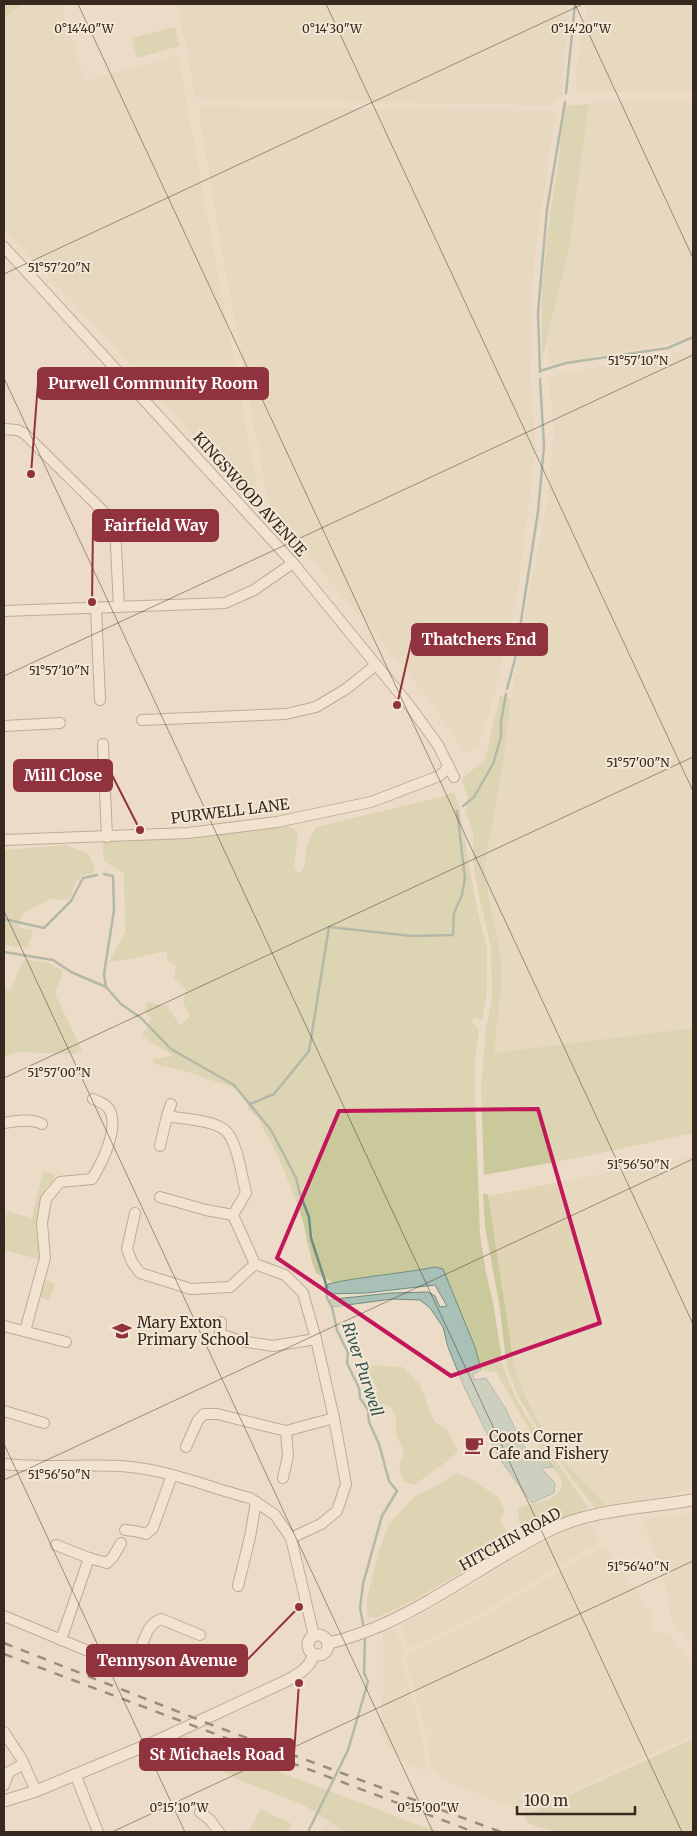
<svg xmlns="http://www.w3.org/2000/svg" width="697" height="1836" font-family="Merriweather,serif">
  <rect width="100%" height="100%" fill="#ecdcc7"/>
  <g fill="#e1d4b5">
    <polygon points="22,4 61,4 85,81 178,55 261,508 221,467 77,306 4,230 4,18"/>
    <polygon points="178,4 569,4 562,97 551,105 199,99 195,96"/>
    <polygon points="588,4 693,4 693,92 577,92 576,67"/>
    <polygon points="596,101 693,101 693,334 667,344 549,364 548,336 568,254 589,104"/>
    <polygon points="199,106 556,111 534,261 530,379 536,447 518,589 497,685 478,749 464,752 428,698 369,626 285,530 269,508 221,246 202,133"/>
    <polygon points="693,348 693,1028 494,1054 501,988 501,959 484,871 504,757 511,699 525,612 546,510 554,435 549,378 560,374 677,353"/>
    <polygon points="693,1156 693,1489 672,1495 605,1505 576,1474 550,1441 533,1411 514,1365 488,1196"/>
    <polygon points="693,1512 693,1649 672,1620 666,1588 643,1520"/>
    <polygon points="590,1524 595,1531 599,1542 487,1609 435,1637 410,1648 400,1625 429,1610 552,1537 569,1529"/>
    <polygon points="604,1545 647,1606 653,1621 650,1627 652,1634 661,1631 670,1635 693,1667 693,1735 528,1812 472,1792 444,1779 431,1769 427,1733 432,1735 434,1731 424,1725 406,1660 407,1655 477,1620"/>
    <polygon points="395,1627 404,1650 402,1657 420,1728 428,1773 404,1762 390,1750 381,1735 379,1722 383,1692 383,1632"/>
    <polygon points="329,1820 337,1828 345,1832 320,1832"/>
  </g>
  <g fill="#c9c99b">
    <polygon points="4,4 22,4 4,18"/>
    <polygon points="175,27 180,46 137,58 132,38"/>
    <polygon points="589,104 568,254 542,359 542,287 549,222 559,157 563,106"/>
    <polygon points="500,696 511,699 504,757 484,871 501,959 501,988 494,1053 693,1028 693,1133 582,1157 484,1175 481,1088 486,1027 492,998 491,947 479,896 473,862 473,832 466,812 468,798 461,779 485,760"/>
    <path d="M453 791 459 805 476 905 487 948V992L482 1021 474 1018 472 1022 479 1029 475 1062V1095L480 1235 486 1273 493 1302 503 1366 515 1396 526 1416 588 1508 529 1535 521 1529 517 1508 551 1499 561 1490 562 1481 546 1458 496 1372 481 1370 475 1347 435 1267 400 1274 363 1277 334 1283 316 1273 312 1262 302 1218 283 1167 258 1118 249 1110 245 1099 234 1088 188 1072 155 1064 152 1060 173 1055 152 1043 142 1035 152 1019 145 1012 147 1002 167 1006 180 1025 190 1017 183 1002 186 989 174 978 176 966 168 961 166 951 131 959 109 962 125 932 124 874 104 861 102 842C165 841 226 834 287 826L298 831 294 869 300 874 304 868 307 846 316 827 445 796Z"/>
    <path d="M66 845 89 854 94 867V873C75 875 76 884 69 900L51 899 23 913 18 927 33 930 28 948 4 945V850Z"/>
    <polygon points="24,959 49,963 63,971 55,994 82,1050 74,1054 18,1052 4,1056 4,990 10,991"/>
    <path d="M43 1171 55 1174C54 1182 48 1184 45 1191 37 1213 39 1237 41 1260L4 1250V1226L7 1213V1211L32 1218Z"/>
    <path d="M483 1193 488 1195 514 1365C523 1391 534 1417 550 1441 565 1464 586 1484 605 1505L595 1508 575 1483 541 1434 519 1398 507 1368 499 1303 485 1227Z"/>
    <polygon points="44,1280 55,1284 49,1300 38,1297"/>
    <path d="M367 1365 403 1367 420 1385 434 1421 448 1431 458 1451C446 1465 429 1472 415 1485L404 1482 399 1466 404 1452 396 1435V1420L391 1407 373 1402 378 1390 370 1377Z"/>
    <polygon points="456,1473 473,1480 499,1498 505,1511 500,1520 512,1540 487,1558 410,1602 376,1618 367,1617 367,1598 379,1551 388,1525 415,1496 436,1486"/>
    <polygon points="185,1736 421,1826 441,1832 345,1832 304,1805 247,1783 170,1747 166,1742"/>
    <polygon points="693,1739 693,1829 688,1832 556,1832 527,1823 525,1815"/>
    <polygon points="260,1809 292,1824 288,1832 249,1832"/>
  </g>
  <path fill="#a8c0b6" stroke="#6f8e82" d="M435 1267 443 1269 475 1347 481 1370 473 1374 474 1380 486 1378 505 1408 523 1445 534 1457 546 1458 553 1467 541 1468 555 1483 554 1493 532 1503 499 1458 465 1389 448 1347 443 1327 430 1308 420 1300 392 1299 332 1307 328 1301 335 1299 391 1293 428 1292 435 1296 440 1307 447 1306 435 1285 366 1293 326 1294 328 1284C363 1276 400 1274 435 1267Z"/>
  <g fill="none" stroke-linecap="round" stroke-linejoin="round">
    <g stroke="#6f8e82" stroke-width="2.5">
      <polyline points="566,93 575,4"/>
      <polyline points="540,371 566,363 668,348 693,337"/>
      <polyline points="540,372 538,313 547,209 565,102"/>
      <polyline points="507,689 515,659 538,512 544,446 540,379"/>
      <polyline points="463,806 474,797 493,764 501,737 501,722 506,694"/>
      <polyline points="104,874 113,876 114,910 104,974 106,987"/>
      <polyline points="4,919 44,928 71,901 83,878 97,875"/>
      <polyline points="4,952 53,960 71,972 106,987 121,1004 141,1018 171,1049 234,1085 271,1130 296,1178 300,1194 309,1217 311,1238 326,1284 327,1298 332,1307 337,1330 348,1353 347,1363 359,1388 360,1398 368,1410 369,1422 379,1444 389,1481 397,1491 382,1516 363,1584 360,1608 364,1629"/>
      <polyline points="250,1104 274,1094 309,1051 329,927 412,936 453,935 454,913 462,895 465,878 457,811"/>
      <polyline points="308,1832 348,1750 368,1682 364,1673 365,1634"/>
    </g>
    <g stroke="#866e5e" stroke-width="12">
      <g id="minor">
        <polyline points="4,247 293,563 409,705 438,745 454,777"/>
        <polyline points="4,429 17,430 24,433 113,521 115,527 119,607"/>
        <polyline points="96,608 100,700"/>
        <polyline points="4,611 225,603 254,590 293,563"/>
        <polyline points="142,720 286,714 316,707 346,689 376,665"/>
        <polyline points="4,726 60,723"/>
        <polyline points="103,744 107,837"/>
        <polyline points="4,840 188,833 277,822 371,802 439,776 445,771 448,764"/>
        <polyline points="167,1116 171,1104"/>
        <path d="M4 1123C15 1121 32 1118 42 1124"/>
        <path d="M160 1146 167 1116C183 1119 212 1120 225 1130 237 1140 242 1177 246 1193L233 1215 255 1264 285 1275 303 1293 316 1339 334 1418 346 1484 337 1511 321 1524 291 1538"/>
        <polyline points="160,1197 206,1210 233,1215"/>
        <polyline points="135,1213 127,1249 132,1262 140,1273 191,1289 230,1287 255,1264"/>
        <polyline points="221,1322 220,1334 241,1341 273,1346 316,1339"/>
        <polyline points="4,1326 66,1342"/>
        <path d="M25 1331 45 1258 42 1223 46 1199 60 1182 92 1179C102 1163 120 1127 109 1109 105 1103 99 1102 93 1099"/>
        <polyline points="4,1411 44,1423"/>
        <polyline points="186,1447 198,1420 204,1414 217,1414 286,1431 334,1418"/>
        <path d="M4 1464C46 1469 89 1463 131 1467 171 1471 211 1488 250 1498L275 1515 291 1538 314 1636"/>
        <polyline points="283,1478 288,1456 286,1431"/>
        <polyline points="125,1530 135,1531 146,1534 153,1528 172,1475"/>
        <polyline points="56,1545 89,1558"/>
        <polyline points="238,1586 250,1537 256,1502"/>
        <path d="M4 1616 129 1668C145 1656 140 1627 161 1619L200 1635"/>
        <polyline points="61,1640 89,1558 107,1563 113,1557 121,1543"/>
        <polyline points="4,1732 21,1758 36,1791"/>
        <polyline points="75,1774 98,1832"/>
        <polyline points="4,1785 9,1772 24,1764"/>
        <polyline points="200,1812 210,1820 219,1832"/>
      </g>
    </g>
    <g stroke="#866e5e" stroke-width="13">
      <g id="tertiary">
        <circle cx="318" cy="1645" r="10"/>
        <path d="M328 1643C346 1640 365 1632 382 1625 440 1599 491 1560 548 1531 592 1509 645 1508 693 1500"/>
        <path d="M4 1801 36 1791 159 1740 286 1681C297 1675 311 1668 313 1654"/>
      </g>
    </g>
    <use href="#minor" stroke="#f7eada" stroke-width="10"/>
    <use href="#tertiary" stroke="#f7eada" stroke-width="11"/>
    <g stroke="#372820" stroke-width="2.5" stroke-dasharray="9 9" stroke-linecap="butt">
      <polyline points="4,1643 212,1725 501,1832"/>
      <polyline points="4,1654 474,1832"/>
    </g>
  </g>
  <path d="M0 0H697V1836H0ZM538 1109 600 1323 451 1376 277 1258 339 1111Z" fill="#ecdcc7" fill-opacity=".55" fill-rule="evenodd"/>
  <path fill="none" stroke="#c2185b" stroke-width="4" stroke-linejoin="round" d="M538 1109 600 1323 451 1376 277 1258 339 1111Z"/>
  <path fill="none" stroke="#372820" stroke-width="1" stroke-opacity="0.45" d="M78 4 693 1324M326 4 693 791M575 4 693 258M4 274 583 4M4 378 682 1832M4 676 693 355M4 911 433 1832M4 1078 693 757M4 1444 185 1832M4 1480 693 1159M112 1832 693 1561"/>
  <defs>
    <g id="school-bare" transform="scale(1.5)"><path d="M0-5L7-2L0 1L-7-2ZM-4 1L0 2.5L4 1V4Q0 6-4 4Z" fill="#91323f" stroke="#f3e7d6" stroke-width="2.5" paint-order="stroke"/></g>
    <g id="cafe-bare" transform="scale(1.5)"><path d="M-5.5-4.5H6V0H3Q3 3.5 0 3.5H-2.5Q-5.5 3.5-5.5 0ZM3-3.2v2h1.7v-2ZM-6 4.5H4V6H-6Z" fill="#91323f" stroke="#f3e7d6" stroke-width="2.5" paint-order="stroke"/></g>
  </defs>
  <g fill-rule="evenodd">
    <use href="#school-bare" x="122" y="1331"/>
    <use href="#cafe-bare" x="474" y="1445"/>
  </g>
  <g text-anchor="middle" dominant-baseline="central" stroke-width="4" stroke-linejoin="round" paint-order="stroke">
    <g font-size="15" fill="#372820" stroke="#f3e7d6">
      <text transform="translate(250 494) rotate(48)">KINGSWOOD AVENUE</text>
      <text transform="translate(230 811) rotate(-7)">PURWELL LANE</text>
      <text transform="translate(510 1539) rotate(-29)">HITCHIN ROAD</text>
    </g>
    <g font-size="15" fill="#372820" stroke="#f3e7d6" text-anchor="start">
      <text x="137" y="1322">Mary Exton<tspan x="137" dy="17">Primary School</tspan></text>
      <text x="489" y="1436">Coots Corner<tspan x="489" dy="17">Cafe and Fishery</tspan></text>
    </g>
    <g font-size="16" font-style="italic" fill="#31564f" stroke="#f3e7d6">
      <text transform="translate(363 1369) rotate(72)">River Purwell</text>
    </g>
  </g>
  <g font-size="12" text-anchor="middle" fill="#372820" stroke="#f3e7d6" stroke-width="4" stroke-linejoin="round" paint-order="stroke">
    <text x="84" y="33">0°14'40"W</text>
    <text x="332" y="33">0°14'30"W</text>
    <text x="581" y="33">0°14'20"W</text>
    <text x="59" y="272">51°57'20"N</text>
    <text x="638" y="365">51°57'10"N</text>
    <text x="59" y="675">51°57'10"N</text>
    <text x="638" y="767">51°57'00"N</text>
    <text x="59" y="1077">51°57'00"N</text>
    <text x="638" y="1169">51°56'50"N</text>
    <text x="59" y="1479">51°56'50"N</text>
    <text x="638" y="1571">51°56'40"N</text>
    <text x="179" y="1812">0°15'10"W</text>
    <text x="428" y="1812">0°15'00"W</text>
  </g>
  <path fill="none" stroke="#91323f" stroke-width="2" d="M31 474L38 383M92 602L93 526M397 705L412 639M140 830L112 775M299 1607L247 1660M299 1683L294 1754"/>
  <g fill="#91323f" stroke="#f3e7d6" stroke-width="2">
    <circle cx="31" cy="474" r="5"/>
    <circle cx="92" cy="602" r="5"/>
    <circle cx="397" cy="705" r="5"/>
    <circle cx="140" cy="830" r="5"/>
    <circle cx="299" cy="1607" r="5"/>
    <circle cx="299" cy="1683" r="5"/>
  </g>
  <g fill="#91323f" stroke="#91323f" stroke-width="2">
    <rect x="38" y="368" width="230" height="31" rx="5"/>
    <rect x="93" y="510" width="125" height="31" rx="5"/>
    <rect x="412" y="624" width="135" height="31" rx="5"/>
    <rect x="14" y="760" width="98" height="31" rx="5"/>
    <rect x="87" y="1645" width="160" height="31" rx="5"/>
    <rect x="140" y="1739" width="154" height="31" rx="5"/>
  </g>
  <g font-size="16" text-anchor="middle" font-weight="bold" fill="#fff">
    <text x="153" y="389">Purwell Community Room</text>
    <text x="156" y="531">Fairfield Way</text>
    <text x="479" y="645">Thatchers End</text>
    <text x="63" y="781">Mill Close</text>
    <text x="167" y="1666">Tennyson Avenue</text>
    <text x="217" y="1760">St Michaels Road</text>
  </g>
  <rect width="697" height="1836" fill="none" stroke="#372820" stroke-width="10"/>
  <path d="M517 1806v8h118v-8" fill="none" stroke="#372820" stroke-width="2.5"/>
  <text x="524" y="1806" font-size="15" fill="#372820" stroke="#f3e7d6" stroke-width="4" paint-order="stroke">100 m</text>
</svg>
